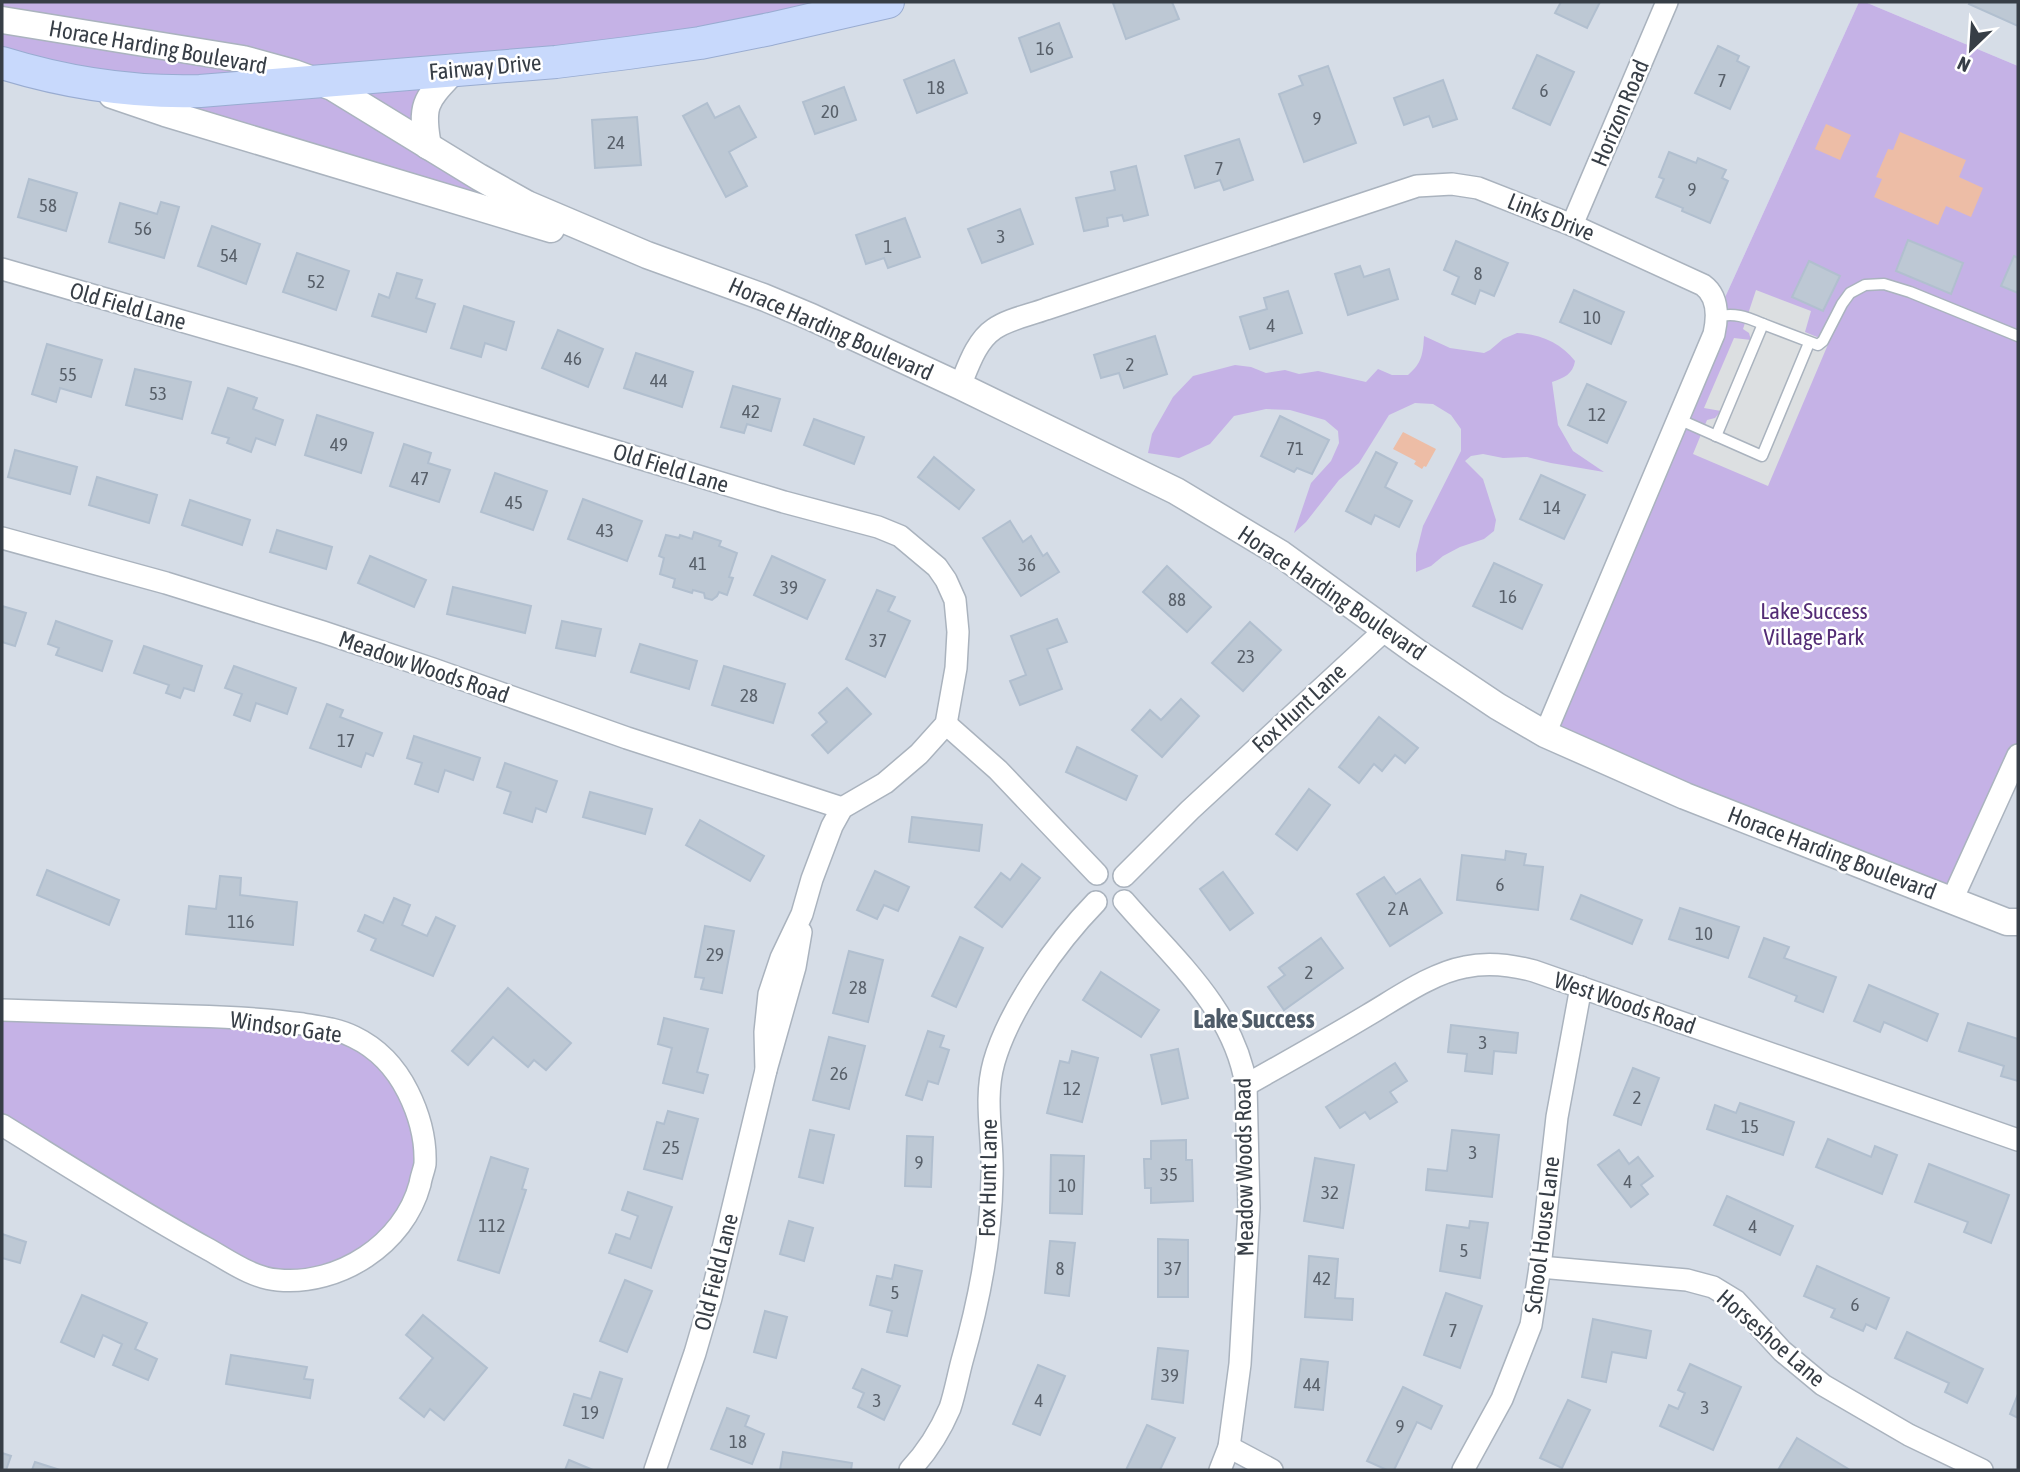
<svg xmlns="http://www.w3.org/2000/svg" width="2020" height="1472" font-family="'Asap Condensed',sans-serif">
  <rect width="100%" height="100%" fill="#e8ecf3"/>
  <g fill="#d6dde7">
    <polygon points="888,2 1859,2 1717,315 2018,754 2018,1470 2,1470 2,63 428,146 437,88"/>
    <polygon points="1865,2 2018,2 2018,66"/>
  </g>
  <g fill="#c5b2e6">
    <polygon points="2,2 843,2 690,34 324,69 2,7"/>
    <polygon points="1859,2 1865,2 2018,66 2018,754 1952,900 1545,734 1717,315"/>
    <polygon points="2,20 437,88 428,146 647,255 2,63"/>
    <path d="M1517 333C1540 334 1561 343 1575 361 1573 374 1564 378 1552 382L1558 425 1573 451 1604 472 1551 463 1527 457 1503 458 1483 454 1471 456 1465 461 1483 479 1496 520 1494 531 1484 539 1460 547 1443 556 1431 566 1416 572V554L1423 526 1461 451V429L1451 415 1433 404 1415 403 1389 415 1359 463 1339 480 1306 522 1294 533 1311 483 1331 461 1339 443 1338 431 1325 420 1290 410 1266 409 1234 416 1210 444 1179 458 1148 453 1152 434 1173 397 1193 376 1235 365 1251 367 1266 373 1285 370 1299 374 1318 371 1366 382 1378 369 1392 375H1408C1422 363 1423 354 1424 336L1450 348 1484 353 1490 350 1503 339Z"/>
    <polygon points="2,1010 262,1019 357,1038 414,1104 417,1195 357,1263 275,1280 2,1125"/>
  </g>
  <polygon fill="#dcdfe1" points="1756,290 1811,311 1805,332 1829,342 1768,486 1693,454 1707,420 1715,418 1721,411 1704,408 1734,338 1751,340 1749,333 1743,329"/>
  <g fill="#edbda6">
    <polygon points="1826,124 1851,135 1840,160 1815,149"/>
    <polygon points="1900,132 1966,160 1959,177 1983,188 1971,217 1946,206 1938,225 1874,197 1882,179 1876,177 1888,149 1893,150"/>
    <polygon points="1403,432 1436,449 1426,467 1424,466 1422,469 1414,464 1416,461 1393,449"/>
  </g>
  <g fill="#bdc8d4" stroke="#b1bfcf" stroke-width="2">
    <polygon points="1117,2 1172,2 1179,19 1126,39 1113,3"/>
    <polygon points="1561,2 1600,2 1587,28 1555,13"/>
    <polygon points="1970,2 2018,2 2018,26 1969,4"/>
    <polygon points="1059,23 1072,57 1031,72 1019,38"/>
    <polygon points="1718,46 1739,56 1737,61 1749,67 1730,109 1695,93"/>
    <polygon points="1537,55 1574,72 1550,125 1513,108"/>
    <polygon points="954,60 967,93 917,113 904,80"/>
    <polygon points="1328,66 1356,143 1304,162 1279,94 1303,85 1299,76"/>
    <polygon points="1443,80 1457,119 1433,127 1429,116 1404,125 1394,98"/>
    <polygon points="844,87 856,120 815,134 803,102"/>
    <polygon points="707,103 715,118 739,106 756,137 729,152 747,186 726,197 683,116"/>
    <polygon points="637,117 641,165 595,168 592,120"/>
    <polygon points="1239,139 1253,180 1224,190 1220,180 1195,188 1185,156"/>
    <polygon points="1669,152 1696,163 1698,158 1726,170 1722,178 1728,181 1710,223 1682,211 1683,208 1656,197 1664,179 1659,177"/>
    <polygon points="1136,166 1148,215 1124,221 1122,215 1107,218 1108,226 1084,231 1076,198 1115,190 1111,172"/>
    <polygon points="29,179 77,193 66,231 18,217"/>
    <polygon points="161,202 179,207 164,258 109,242 120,203 157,214"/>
    <polygon points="1020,209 1033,244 982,263 968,229"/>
    <polygon points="905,218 920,257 888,268 884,258 866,264 856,235"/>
    <polygon points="212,226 260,244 246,284 198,266"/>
    <polygon points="1908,240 1963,263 1951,294 1896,271"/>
    <polygon points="1456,241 1508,263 1494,296 1480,290 1475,304 1452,294 1459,277 1444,270"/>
    <polygon points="297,253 349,271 336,310 283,292"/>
    <polygon points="2014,256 2018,258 2018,293 2001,286"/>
    <polygon points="1809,261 1840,276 1823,311 1792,297"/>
    <polygon points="1360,266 1364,277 1389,269 1398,299 1348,315 1335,274"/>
    <polygon points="397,273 422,280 416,298 435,304 426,332 372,316 379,294 389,298"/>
    <polygon points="1574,290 1624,312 1611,344 1560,322"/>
    <polygon points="1288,291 1302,333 1250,349 1240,317 1267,309 1264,298"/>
    <polygon points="464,306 514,322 506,350 485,343 481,357 451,348"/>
    <polygon points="558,330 603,349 588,387 542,368"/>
    <polygon points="1155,336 1167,374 1124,388 1119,373 1101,378 1094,355"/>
    <polygon points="47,344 102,360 91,397 60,388 56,402 32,394"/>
    <polygon points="636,353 693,372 682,407 624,388"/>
    <polygon points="135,369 191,382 182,419 126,405"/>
    <polygon points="1587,384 1626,402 1607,443 1568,425"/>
    <polygon points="733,386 780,399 771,431 747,424 744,433 721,427"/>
    <polygon points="228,388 257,398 253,409 283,420 275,445 256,438 251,452 227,443 229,438 212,433"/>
    <polygon points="317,415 373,433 361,473 305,455"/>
    <polygon points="1280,416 1329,440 1312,474 1297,468 1294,472 1261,456"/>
    <polygon points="814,419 864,437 854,464 804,445"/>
    <polygon points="404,444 431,453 428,463 450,470 439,502 390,486"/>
    <polygon points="15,450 77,467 70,494 8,477"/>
    <polygon points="1376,452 1397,463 1385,487 1412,501 1399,527 1375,515 1371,524 1346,511"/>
    <polygon points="934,457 974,490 959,509 918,477"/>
    <polygon points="495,473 547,491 533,530 481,512"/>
    <polygon points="1541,475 1585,495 1564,539 1520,519"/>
    <polygon points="97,477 157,495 149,523 89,505"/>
    <polygon points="583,499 642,521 627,561 568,539"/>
    <polygon points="190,500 250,520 242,545 182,525"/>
    <polygon points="1010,521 1023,542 1031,536 1043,556 1047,553 1059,572 1021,596 983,538"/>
    <polygon points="277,530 332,547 326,569 270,552"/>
    <polygon points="694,532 721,541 719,546 737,553 729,577 733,578 727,595 719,592 717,596 712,600 705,598 704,593 693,590 692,593 673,587 675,579 660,574 664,558 659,556 666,535 679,538 680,535 692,539"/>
    <polygon points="370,556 426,580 414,607 358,583"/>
    <polygon points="772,556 825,580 807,619 754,595"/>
    <polygon points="1494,563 1542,585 1522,629 1473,606"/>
    <polygon points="1167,566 1211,607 1187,632 1143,592"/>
    <polygon points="453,587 531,606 525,633 447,614"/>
    <polygon points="877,590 895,597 888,611 910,621 885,677 846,659"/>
    <polygon points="2,606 26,613 15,646 2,642"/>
    <polygon points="1057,619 1067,642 1047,649 1062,689 1020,705 1010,681 1026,675 1011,636"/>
    <polygon points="56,621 112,641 102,671 56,655 59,648 48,644"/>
    <polygon points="562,621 601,629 595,656 556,648"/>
    <polygon points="1250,622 1281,650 1243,691 1212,663"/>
    <polygon points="640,644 697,661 689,689 631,672"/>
    <polygon points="144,646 202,666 194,691 184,688 180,698 166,693 169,685 134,673"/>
    <polygon points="234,666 296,688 287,714 256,703 250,721 234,715 242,694 225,688"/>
    <polygon points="724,666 785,684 773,723 712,705"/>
    <polygon points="847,688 871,714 828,753 812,735 827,722 819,713"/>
    <polygon points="1181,699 1199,716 1162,757 1132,730 1150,710 1161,720"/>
    <polygon points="327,704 343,710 340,717 382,733 373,756 366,753 361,767 310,748"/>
    <polygon points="1379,717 1418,748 1405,763 1395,755 1382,771 1374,764 1359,783 1339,767"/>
    <polygon points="414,736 480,758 473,780 445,770 438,792 415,784 422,763 407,758"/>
    <polygon points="1077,747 1137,776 1126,800 1066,772"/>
    <polygon points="505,763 557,781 546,812 536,808 532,822 504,813 511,792 497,787"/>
    <polygon points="1309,789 1330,805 1297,850 1276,834"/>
    <polygon points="590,792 652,809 645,834 583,817"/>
    <polygon points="912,817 982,825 979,851 909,842"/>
    <polygon points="700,820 764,856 750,881 686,845"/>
    <polygon points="1506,851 1526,854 1524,865 1543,867 1538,910 1457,900 1462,855 1505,860"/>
    <polygon points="1022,864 1040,878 1002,927 975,907 1001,873 1010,880"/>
    <polygon points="47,870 119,900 109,925 37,895"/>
    <polygon points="875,871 909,887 898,911 884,905 877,919 857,910"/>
    <polygon points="1223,872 1253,913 1230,930 1200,889"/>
    <polygon points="220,876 241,878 240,895 297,902 293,945 186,934 189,906 216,909"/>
    <polygon points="1384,877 1396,894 1420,879 1442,913 1390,946 1357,894"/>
    <polygon points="1581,895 1642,920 1632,944 1571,919"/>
    <polygon points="394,898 410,905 402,925 427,936 436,917 455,926 433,976 371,950 376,939 358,931 365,915 383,923"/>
    <polygon points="1680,908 1739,927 1728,958 1669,939"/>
    <polygon points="705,926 734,931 722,993 701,989 704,978 695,977"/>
    <polygon points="960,937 983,948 956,1007 932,996"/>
    <polygon points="1321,938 1343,968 1284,1010 1268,987 1285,975 1279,968"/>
    <polygon points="1764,938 1789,947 1784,958 1836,977 1823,1012 1795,1001 1797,996 1749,977"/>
    <polygon points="849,951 883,960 868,1022 833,1013"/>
    <polygon points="1101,972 1159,1010 1141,1037 1083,1000"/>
    <polygon points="1869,985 1938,1014 1927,1041 1884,1022 1880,1032 1854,1021"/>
    <polygon points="508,988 571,1043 546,1070 534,1060 528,1067 493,1037 468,1065 452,1051"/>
    <polygon points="664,1018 708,1029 697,1072 708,1075 703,1093 663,1083 672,1048 658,1044"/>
    <polygon points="1968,1023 2018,1039 2018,1081 2001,1076 2004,1066 1959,1051"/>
    <polygon points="1451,1025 1518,1033 1516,1053 1494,1051 1492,1074 1465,1071 1467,1054 1448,1052"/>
    <polygon points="928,1031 944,1036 940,1047 949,1050 938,1084 928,1081 922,1100 906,1095"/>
    <polygon points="829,1037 865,1046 849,1109 813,1100"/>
    <polygon points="1178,1049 1188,1098 1162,1104 1151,1055"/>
    <polygon points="1072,1051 1098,1058 1082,1122 1047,1113 1060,1061 1069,1063"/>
    <polygon points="1395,1063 1407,1081 1390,1092 1397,1102 1370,1119 1365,1112 1340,1128 1326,1107"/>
    <polygon points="1633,1068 1659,1078 1641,1125 1614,1115"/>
    <polygon points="1740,1103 1794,1122 1783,1155 1707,1129 1715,1105 1736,1113"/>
    <polygon points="668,1111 698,1119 682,1179 644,1169 657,1122 664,1124"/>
    <polygon points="810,1130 834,1135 823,1183 799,1177"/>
    <polygon points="1452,1130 1499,1135 1492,1197 1426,1190 1428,1169 1447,1171"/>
    <polygon points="907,1136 933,1137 931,1187 905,1186"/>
    <polygon points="1828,1139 1871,1157 1875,1146 1897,1155 1882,1194 1816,1167"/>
    <polygon points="1186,1140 1186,1160 1192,1160 1193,1201 1151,1203 1151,1188 1145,1188 1144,1159 1151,1159 1151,1141"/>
    <polygon points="1619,1150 1629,1164 1638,1157 1653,1176 1641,1185 1648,1194 1631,1207 1598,1165"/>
    <polygon points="1051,1155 1084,1156 1082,1214 1050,1213"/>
    <polygon points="491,1157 528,1169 522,1189 526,1190 499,1273 458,1260"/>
    <polygon points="1315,1158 1354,1165 1343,1228 1304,1221"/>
    <polygon points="1929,1164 2009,1195 1991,1243 1964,1232 1968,1222 1915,1202"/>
    <polygon points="628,1192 672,1207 651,1268 609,1253 616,1234 630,1239 638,1216 622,1210"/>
    <polygon points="1727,1196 1793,1226 1780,1255 1714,1225"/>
    <polygon points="789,1221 813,1228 804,1261 780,1254"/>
    <polygon points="1470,1221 1488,1223 1480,1278 1440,1271 1447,1225 1469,1228"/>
    <polygon points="2,1234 26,1242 20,1263 2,1258"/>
    <polygon points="1158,1239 1188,1240 1188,1297 1158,1297"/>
    <polygon points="1050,1241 1075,1243 1069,1296 1045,1293"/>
    <polygon points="1309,1256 1338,1259 1335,1298 1353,1299 1352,1320 1305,1317"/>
    <polygon points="895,1265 922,1271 907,1336 887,1332 892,1311 870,1305 877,1276 892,1279"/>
    <polygon points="1817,1266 1889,1298 1876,1329 1866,1324 1863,1331 1831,1317 1835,1309 1804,1296"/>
    <polygon points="625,1280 652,1291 627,1352 600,1341"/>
    <polygon points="1446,1293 1482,1306 1460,1368 1424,1355"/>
    <polygon points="82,1295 147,1323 135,1349 157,1359 148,1380 113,1365 122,1344 103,1335 94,1357 61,1342"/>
    <polygon points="765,1311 787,1317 776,1358 754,1352"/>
    <polygon points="423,1315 487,1368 444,1420 430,1409 424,1417 400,1398 433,1358 406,1335"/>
    <polygon points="1593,1319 1651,1331 1646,1358 1612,1352 1606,1382 1582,1377"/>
    <polygon points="1907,1332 1983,1369 1967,1403 1945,1392 1949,1383 1895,1358"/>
    <polygon points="1158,1348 1188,1351 1183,1403 1152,1399"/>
    <polygon points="231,1355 307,1367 304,1379 313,1380 310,1398 226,1384"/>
    <polygon points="1301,1359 1328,1362 1323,1410 1295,1407"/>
    <polygon points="1690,1364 1741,1387 1713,1450 1660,1426 1669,1405 1678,1409 1685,1393 1678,1390"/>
    <polygon points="1038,1365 1065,1376 1040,1435 1013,1424"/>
    <polygon points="862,1369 900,1386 884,1420 858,1407 864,1393 853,1388"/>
    <polygon points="600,1372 622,1379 603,1438 564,1425 574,1394 591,1399"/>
    <polygon points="1403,1387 1442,1406 1431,1429 1417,1422 1394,1470 1387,1470 1367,1461"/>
    <polygon points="2018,1394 2018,1418 2010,1414"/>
    <polygon points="1568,1400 1590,1410 1562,1468 1540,1458"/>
    <polygon points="727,1408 749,1416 745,1426 764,1434 752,1464 711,1449"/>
    <polygon points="1147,1425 1175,1438 1160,1470 1126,1470"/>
    <polygon points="1797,1438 1850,1470 1778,1470"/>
    <polygon points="783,1452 852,1463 851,1470 780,1470"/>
    <polygon points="2,1453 11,1456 6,1470 2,1470"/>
    <polygon points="569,1460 593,1470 565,1470"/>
    <polygon points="35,1462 60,1470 32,1470"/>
  </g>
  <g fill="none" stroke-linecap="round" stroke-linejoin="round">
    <g stroke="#aab3be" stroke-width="13">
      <g id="service">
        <path d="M1716 317C1734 312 1746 317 1763 324"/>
        <polyline points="1678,419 1762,456 1809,343"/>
        <polyline points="1716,436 1763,324 1818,345 1823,341 1842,304 1850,293 1865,285 1884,284 1910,292 2018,336"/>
      </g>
    </g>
    <g stroke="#aab3be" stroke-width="24">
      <g id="minor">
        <polyline points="1572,225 1667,2"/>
        <polyline points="2,269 299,355 784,502 878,527 900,536 937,567 946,580 955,600 958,632 956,668 946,724 919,754 885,783 842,808 832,826 812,879 802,914 781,958 769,994 765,1032 766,1070"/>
        <path d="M960 386C968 367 976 341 994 329 1008 319 1030 315 1046 309L1417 186 1452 184 1478 188 1572 225 1703 285C1718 296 1718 316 1714 334L1545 734"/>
        <polyline points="2,538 166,583 323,632 433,669 627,738 842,808"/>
        <polyline points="946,724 998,770 1097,874"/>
        <polyline points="1124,876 1190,810 1386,629"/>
        <polyline points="1952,900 2018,755"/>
        <path d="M1124 901C1172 957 1234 1009 1246 1085L1249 1208 1240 1364 1229 1447 1220 1470"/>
        <path d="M2 1010C65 1012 129 1014 192 1016 230 1017 266 1019 303 1024 321 1027 338 1029 354 1037 379 1049 396 1068 408 1092 419 1114 426 1139 425 1164 424 1170 421 1177 420 1184 404 1244 339 1286 278 1280 252 1278 228 1260 206 1248 137 1210 70 1167 2 1125"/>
        <path d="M1246 1085C1287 1062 1328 1039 1368 1015 1397 998 1432 973 1465 967 1487 962 1512 965 1534 971L2018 1140"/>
        <polyline points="1540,1267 1687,1280 1713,1287 1736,1301 1782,1351 1823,1385 1909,1435 1982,1470"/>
        <polyline points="1229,1447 1272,1470"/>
        <polyline points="655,1470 695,1353 711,1298 766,1070 795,967 801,932"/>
        <path d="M910 1470C926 1453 941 1429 950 1408 955 1393 958 1376 962 1361 979 1302 991 1240 992 1179 994 1140 983 1101 994 1062 1009 1009 1057 942 1096 902"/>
        <polyline points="1463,1470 1502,1399 1531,1325 1540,1267 1557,1117 1581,987"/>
      </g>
    </g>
    <g stroke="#aab3be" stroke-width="29">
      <g id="tertiary">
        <polyline points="2,20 243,59 294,73 332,87 479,177 527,204 647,255 763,297 811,317 960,386 1176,491 1281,554 1418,653 1497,706 1545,734 1685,796 2007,922 2018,922"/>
        <polyline points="112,95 165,113 551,229"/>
        <path d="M428 146C420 103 426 100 455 69"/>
      </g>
    </g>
    <g stroke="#99acd1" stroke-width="34">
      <path id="secondary" d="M2 63C67 83 132 93 200 91L556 62 628 53 700 43 770 29 888 2"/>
    </g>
    <use href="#service" stroke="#fff" stroke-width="10"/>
    <use href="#minor" stroke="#fff" stroke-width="21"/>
    <use href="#tertiary" stroke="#fff" stroke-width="26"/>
    <use href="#secondary" stroke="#c8d9fc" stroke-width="32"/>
  </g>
  <g text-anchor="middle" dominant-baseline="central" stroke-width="5" stroke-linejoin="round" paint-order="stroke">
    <g font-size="19" fill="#58606a">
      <text x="1045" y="48">16</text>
      <text x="1722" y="80">7</text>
      <text x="936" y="87">18</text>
      <text x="1544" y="90">6</text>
      <text x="830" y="111">20</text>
      <text x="1317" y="118">9</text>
      <text x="616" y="142">24</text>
      <text x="1219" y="168">7</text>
      <text x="1692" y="189">9</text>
      <text x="48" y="205">58</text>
      <text x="143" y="228">56</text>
      <text x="1001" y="236">3</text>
      <text x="888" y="246">1</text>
      <text x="229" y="255">54</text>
      <text x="1478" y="273">8</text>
      <text x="316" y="281">52</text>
      <text x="1592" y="317">10</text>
      <text x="1271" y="325">4</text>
      <text x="573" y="358">46</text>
      <text x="1130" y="364">2</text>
      <text x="68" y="374">55</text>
      <text x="659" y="380">44</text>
      <text x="158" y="393">53</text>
      <text x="751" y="411">42</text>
      <text x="1597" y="414">12</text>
      <text x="339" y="444">49</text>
      <text x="1295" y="448">71</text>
      <text x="420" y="478">47</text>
      <text x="514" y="502">45</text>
      <text x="1552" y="507">14</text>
      <text x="605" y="530">43</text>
      <text x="698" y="563">41</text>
      <text x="1027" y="564">36</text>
      <text x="789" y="587">39</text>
      <text x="1508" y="596">16</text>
      <text x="1177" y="599">88</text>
      <text x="878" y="640">37</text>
      <text x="1246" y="656">23</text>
      <text x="749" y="695">28</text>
      <text x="346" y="740">17</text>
      <text x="1500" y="884">6</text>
      <text x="1398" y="908">2 A</text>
      <text x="241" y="921">116</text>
      <text x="1704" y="933">10</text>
      <text x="715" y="954">29</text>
      <text x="1309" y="972">2</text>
      <text x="858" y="987">28</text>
      <text x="1483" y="1042">3</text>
      <text x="839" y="1073">26</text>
      <text x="1072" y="1088">12</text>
      <text x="1637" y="1097">2</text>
      <text x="1750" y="1126">15</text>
      <text x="671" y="1147">25</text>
      <text x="1473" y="1152">3</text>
      <text x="919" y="1162">9</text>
      <text x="1169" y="1174">35</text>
      <text x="1628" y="1181">4</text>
      <text x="1067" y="1185">10</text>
      <text x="1330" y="1192">32</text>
      <text x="492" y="1225">112</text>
      <text x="1753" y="1226">4</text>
      <text x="1464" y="1250">5</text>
      <text x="1060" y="1268">8</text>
      <text x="1173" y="1268">37</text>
      <text x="1322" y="1278">42</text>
      <text x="895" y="1292">5</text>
      <text x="1855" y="1304">6</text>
      <text x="1453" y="1330">7</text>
      <text x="1170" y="1375">39</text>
      <text x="1312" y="1384">44</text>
      <text x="877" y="1400">3</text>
      <text x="1039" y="1400">4</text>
      <text x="1705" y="1407">3</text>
      <text x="590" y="1412">19</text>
      <text x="1400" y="1426">9</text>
      <text x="738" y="1441">18</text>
    </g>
    <g font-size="23" fill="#373e46" stroke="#fff">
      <text transform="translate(158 47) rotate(10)">Horace Harding Boulevard</text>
      <text transform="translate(485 67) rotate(-5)">Fairway Drive</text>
      <text transform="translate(1620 113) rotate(-67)">Horizon Road</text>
      <text transform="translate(1551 217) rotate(22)">Links Drive</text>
      <text transform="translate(128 306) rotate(16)">Old Field Lane</text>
      <text transform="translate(831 329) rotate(24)">Horace Harding Boulevard</text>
      <text transform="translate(671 468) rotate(17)">Old Field Lane</text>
      <text transform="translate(1332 593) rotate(34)">Horace Harding Boulevard</text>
      <text transform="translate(424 667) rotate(19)">Meadow Woods Road</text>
      <text transform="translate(1299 708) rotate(-43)">Fox Hunt Lane</text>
      <text transform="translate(1832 853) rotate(21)">Horace Harding Boulevard</text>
      <text transform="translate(1625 1003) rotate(19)">West Woods Road</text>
      <text transform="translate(286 1027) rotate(8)">Windsor Gate</text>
      <text transform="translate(1244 1167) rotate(-91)">Meadow Woods Road</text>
      <text transform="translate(988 1178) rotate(-89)">Fox Hunt Lane</text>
      <text transform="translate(1542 1235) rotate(-83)">School House Lane</text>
      <text transform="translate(716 1272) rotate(-76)">Old Field Lane</text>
      <text transform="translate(1771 1338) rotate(41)">Horseshoe Lane</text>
    </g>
    <g font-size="23" fill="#532c75" stroke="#fff">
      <text x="1814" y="611">Lake Success<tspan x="1814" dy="26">Village Park</tspan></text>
    </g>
    <g font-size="26" font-weight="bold" fill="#4e5b68" stroke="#fff">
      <text x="1254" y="1019">Lake Success</text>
    </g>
  </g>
  <rect width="2020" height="1472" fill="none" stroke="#373e46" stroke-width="7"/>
  <g transform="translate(1971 49) rotate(205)" stroke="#ffffff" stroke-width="5" paint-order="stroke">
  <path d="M0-5L12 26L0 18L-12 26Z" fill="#373e46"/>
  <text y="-10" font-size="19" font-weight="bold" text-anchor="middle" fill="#373e46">N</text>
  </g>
</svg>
